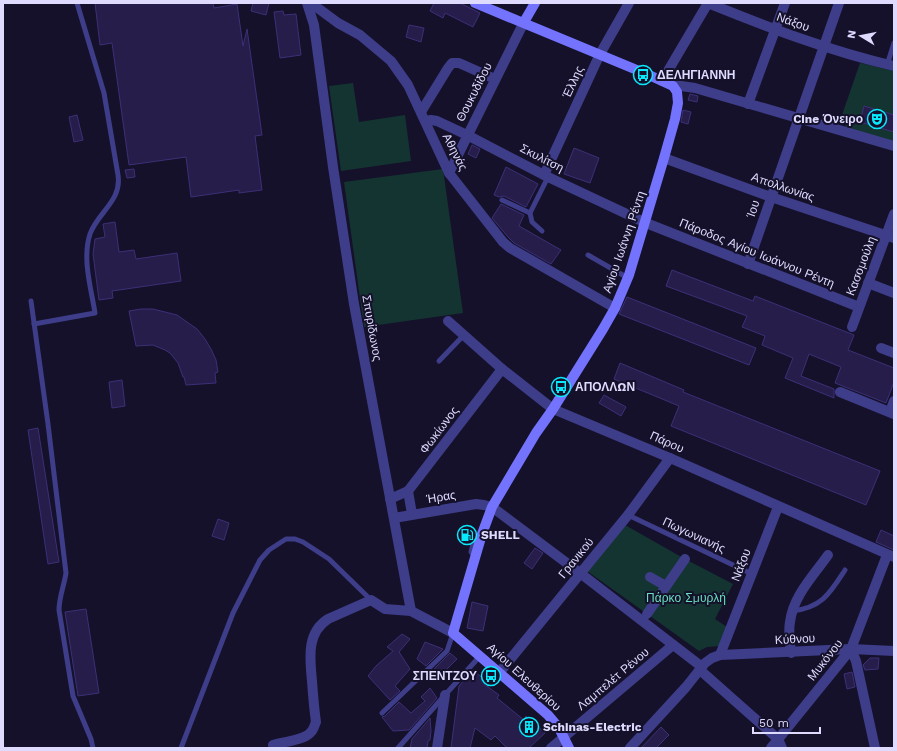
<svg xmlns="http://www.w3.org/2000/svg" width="897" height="751" font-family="'Work Sans',sans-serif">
  <rect width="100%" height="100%" fill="#15112a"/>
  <g fill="#143432">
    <polygon points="860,63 894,71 894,143 847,130 842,115"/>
    <polygon points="353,83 359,122 405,115 411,161 341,171 329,86"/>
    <polygon points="443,169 463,313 364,327 344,182"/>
    <polygon points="625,525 685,559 733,584 715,619 727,627 720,646 707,647 699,651 587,571"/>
  </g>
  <g fill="#261d4b" stroke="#3c3077">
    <polygon points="95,3 213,3 214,8 237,4 243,46 247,29 262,135 255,136 262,190 239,193 239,190 191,197 186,157 129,165 112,43 100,45"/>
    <polygon points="253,3 269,3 266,15 251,11"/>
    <polygon points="434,3 460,3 480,13 473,27 445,13 443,18 430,11"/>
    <polygon points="283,11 284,15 296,14 301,55 280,58 274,12"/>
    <polygon points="409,25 424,28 421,42 406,37"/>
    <polygon points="690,94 698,96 697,102 688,100"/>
    <polygon points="864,106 894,115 894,132 860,122"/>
    <polygon points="683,110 691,112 688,124 681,122"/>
    <polygon points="77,115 83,140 74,142 69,117"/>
    <polygon points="472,145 480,149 476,158 468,154"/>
    <polygon points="574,148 599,158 590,183 564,174"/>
    <polygon points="506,167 538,184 526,207 504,196 499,197 494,195"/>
    <polygon points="134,169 135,177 127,178 125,170"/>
    <polygon points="501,204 524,215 519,226 561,250 551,264 514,243 508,237 492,218"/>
    <polygon points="115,222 119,252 134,250 136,259 177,253 181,281 112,291 113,298 99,300 93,254 95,239 105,237 103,224"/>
    <polygon points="672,270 753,301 755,296 854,335 848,350 894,368 894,382 886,403 835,383 841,367 809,354 801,376 834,389 834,398 785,378 793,358 762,345 765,336 742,327 747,316 666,286"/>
    <polygon points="627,297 756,348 749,365 619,314"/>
    <polygon points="141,309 153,309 177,315 197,329 205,339 211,349 216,360 218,372 215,373 216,383 186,385 184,377 183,377 178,363 170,353 165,350 153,345 136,346 129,311"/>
    <polygon points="620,363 684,390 683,392 880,471 866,505 671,426 679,406 614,379"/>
    <polygon points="122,380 125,406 112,408 109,382"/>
    <polygon points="604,395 626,407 621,416 599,403"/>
    <polygon points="38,428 59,562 48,564 28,430"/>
    <polygon points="218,519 229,523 224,540 212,536"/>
    <polygon points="462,530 473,533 470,539 461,537"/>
    <polygon points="881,530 894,536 894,550 876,542"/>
    <polygon points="535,548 543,553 532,569 524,563"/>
    <polygon points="472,602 488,606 483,631 467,628"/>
    <polygon points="86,609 99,693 78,696 65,612"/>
    <polygon points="402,634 410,639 399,652 410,669 395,686 400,691 390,700 368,676 376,666 393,651 387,647"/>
    <polygon points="425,642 443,649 426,666 417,659"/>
    <polygon points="450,653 457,659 446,670 445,669 439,676 436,676 431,672"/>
    <polygon points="870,658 879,658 878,669 865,670 863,665"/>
    <polygon points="473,670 486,681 484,684 499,695 497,698 524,720 526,716 545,733 529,748 507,748 495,736 491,740 475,728 470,748 451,748 459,686"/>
    <polygon points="852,672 855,687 847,689 844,674"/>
    <polygon points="430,688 437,698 409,730 393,731 382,717 385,716 399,702 411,713 425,701 421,697"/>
    <polygon points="430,718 431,731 430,740 428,741 427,748 410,748 412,739"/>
    <polygon points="661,727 669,735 656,748 641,748"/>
  </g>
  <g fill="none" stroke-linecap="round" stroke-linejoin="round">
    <g stroke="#3e3d89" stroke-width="5">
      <polyline points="887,65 894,43"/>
      <polyline points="502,200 530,213 548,177"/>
      <polyline points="530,213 532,222 542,231"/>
      <polyline points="588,255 628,278"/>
      <path d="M31 301 48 424 66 573C64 586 59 597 59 610L73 696 91 739 93 748"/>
      <path d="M34 324 95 313C91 288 82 259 90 234 98 212 122 201 118 175L104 93 77 3"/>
      <polyline points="439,361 464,335"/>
      <polyline points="628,515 752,574"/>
      <polyline points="475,557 471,552 475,537 481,534"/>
      <path d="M792 611C822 608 830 593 845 570"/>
      <polyline points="382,713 447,651 453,633"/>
      <polyline points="181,748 233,613 260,560 269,550 286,539 295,539 303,542 329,559 371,600"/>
      <polyline points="398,748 445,695 480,656"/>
    </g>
    <g stroke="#3e3d89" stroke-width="10">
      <polyline points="307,3 314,25 333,167 354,304 411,611"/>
      <polyline points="311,3 338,23 360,35 391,61 408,85 449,173 503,242 510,248 615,308"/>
      <path d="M708 3C770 28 829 51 894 66"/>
      <polyline points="662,81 708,3"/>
      <polyline points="673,86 681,86 695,88 894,146"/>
      <polyline points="748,104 785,3"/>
      <polyline points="421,112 448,68 452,63 459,63 495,79"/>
      <polyline points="426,121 431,120 437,121 467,135 548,177 646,223 859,307"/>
      <polyline points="664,158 771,197 894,238"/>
      <polyline points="449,173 524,22"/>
      <polyline points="544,175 600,54 629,3"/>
      <polyline points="748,264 839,3"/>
      <polyline points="868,283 894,293"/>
      <polyline points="448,321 502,369 553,409 670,458 894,557"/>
      <polyline points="852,327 894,214"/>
      <polyline points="881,348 894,353"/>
      <polyline points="840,392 894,414"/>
      <polyline points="890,412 894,401"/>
      <polyline points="408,491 412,514"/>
      <polyline points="390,499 408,491 502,369"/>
      <polyline points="394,518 476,504 484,505 492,507 580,573 702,667"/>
      <polyline points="650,577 666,586"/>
      <polyline points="647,614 685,559"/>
      <polyline points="851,649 856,661 875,748"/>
      <path d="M791 653C790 643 788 632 790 622 793 596 814 575 828 555"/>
      <polyline points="720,655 778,507"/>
      <polyline points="700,670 778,739 782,748"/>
      <polyline points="499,673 628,515 670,458"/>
      <path d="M273 745C282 742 304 740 310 733 314 730 314 726 316 722 314 708 313 695 312 681 310 659 306 633 328 619L371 600 385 609 411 611 453 633"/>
      <polyline points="437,748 445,695"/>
      <polyline points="551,748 673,645"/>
      <polyline points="630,748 686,687 705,663 712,658 720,655 851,649 894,651"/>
      <polyline points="771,748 851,649 887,555"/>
    </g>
    <g stroke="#7473fd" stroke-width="10">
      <polyline points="475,3 649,75 673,86 677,92 678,103 675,119 664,158 629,275 615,308 603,329 553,409 536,433 492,507 482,534 453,633 548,715 559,728 569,748"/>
      <polyline points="524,22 535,3"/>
    </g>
  </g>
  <defs>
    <g id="bus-ring" transform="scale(1)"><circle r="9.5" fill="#15112a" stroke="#09e9fc" stroke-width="1.5"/><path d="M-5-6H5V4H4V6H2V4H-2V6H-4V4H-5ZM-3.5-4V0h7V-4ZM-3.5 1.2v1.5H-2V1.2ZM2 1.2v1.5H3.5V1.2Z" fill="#09e9fc"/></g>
    <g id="theatre-ring" transform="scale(1)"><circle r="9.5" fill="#15112a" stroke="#09e9fc" stroke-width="1.5"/><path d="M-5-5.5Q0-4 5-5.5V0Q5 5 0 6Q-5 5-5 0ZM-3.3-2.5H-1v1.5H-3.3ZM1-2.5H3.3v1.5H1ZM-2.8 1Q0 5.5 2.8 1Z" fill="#09e9fc"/></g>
    <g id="fuel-ring" transform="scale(1)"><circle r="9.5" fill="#15112a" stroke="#09e9fc" stroke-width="1.5"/><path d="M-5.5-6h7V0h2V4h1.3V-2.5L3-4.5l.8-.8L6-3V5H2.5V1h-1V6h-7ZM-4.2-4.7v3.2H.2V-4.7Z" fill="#09e9fc"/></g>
    <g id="building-ring" transform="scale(1)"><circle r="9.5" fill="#15112a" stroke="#09e9fc" stroke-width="1.5"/><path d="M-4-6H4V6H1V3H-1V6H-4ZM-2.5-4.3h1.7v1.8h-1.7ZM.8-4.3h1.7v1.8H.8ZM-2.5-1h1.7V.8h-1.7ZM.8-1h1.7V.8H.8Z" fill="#09e9fc"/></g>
  </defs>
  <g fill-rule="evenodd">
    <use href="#bus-ring" x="643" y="75"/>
    <use href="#theatre-ring" x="877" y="119"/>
    <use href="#bus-ring" x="561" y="387"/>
    <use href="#fuel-ring" x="467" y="535"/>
    <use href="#bus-ring" x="491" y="676"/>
    <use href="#building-ring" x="529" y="727"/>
  </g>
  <g text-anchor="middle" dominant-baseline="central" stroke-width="4" stroke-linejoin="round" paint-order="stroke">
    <g font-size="12" fill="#dedbff" stroke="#15112a">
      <text transform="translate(793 22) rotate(20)">Νάξου</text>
      <text transform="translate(573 82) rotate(-65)">Έλλης</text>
      <text transform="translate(474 92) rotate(-63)">Θουκυδίδου</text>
      <text transform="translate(455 152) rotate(63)">Αθηνάς</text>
      <text transform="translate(542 158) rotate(27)">Σκυλίτση</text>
      <text transform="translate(783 187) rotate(19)">Απολλωνίας</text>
      <text transform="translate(753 209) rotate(-71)">Ίου</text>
      <text transform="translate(624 242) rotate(-71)">Αγίου Ιωάννη Ρέντη</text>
      <text transform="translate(757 253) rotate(22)">Πάροδος Αγίου Ιωάννου Ρέντη</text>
      <text transform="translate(861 266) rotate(-69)">Κασομούλη</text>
      <text transform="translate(372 328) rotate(80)">Σπυρίδωνος</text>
      <text transform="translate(439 430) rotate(-53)">Φωκίωνος</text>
      <text transform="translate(667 442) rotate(24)">Πάρου</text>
      <text transform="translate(441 497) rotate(-9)">Ήρας</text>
      <text transform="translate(694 535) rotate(25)">Πωγωνιανής</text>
      <text transform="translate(576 558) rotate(-51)">Γρανικού</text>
      <text transform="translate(741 565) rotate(-69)">Νάξου</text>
      <text transform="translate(795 639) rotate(-3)">Κύθνου</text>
      <text transform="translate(825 660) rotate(-52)">Μυκόνου</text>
      <text transform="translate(524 677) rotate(42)">Αγίου Ελευθερίου</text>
      <text transform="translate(613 679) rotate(-40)">Λαμπελέτ Ρένου</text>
    </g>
    <g font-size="12" font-weight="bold" fill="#dedbff" stroke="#15112a" text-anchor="start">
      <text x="657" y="75">ΔΕΛΗΓΙΑΝΝΗ</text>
      <text x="863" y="119" text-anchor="end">Cine Όνειρο</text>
      <text x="575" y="387">ΑΠΟΛΛΩΝ</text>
      <text x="481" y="535">SHELL</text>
      <text x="477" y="676" text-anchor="end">ΣΠΕΝΤΖΟΥ</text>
      <text x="543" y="727">Schinas-Electric</text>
    </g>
    <g font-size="12" fill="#66e0be" stroke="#15112a">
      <text x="686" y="598">Πάρκο Σµυρλή</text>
    </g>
  </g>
  <rect width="897" height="751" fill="none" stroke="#dedbff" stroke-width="8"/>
  <g transform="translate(861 36) rotate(280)" stroke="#15112a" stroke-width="3" paint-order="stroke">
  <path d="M0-3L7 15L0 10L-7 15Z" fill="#dedbff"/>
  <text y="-6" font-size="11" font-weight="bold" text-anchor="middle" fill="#dedbff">N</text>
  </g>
  <path d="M753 727v6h67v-6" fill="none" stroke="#dedbff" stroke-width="2"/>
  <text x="759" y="727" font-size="12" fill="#dedbff" stroke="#15112a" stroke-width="3" paint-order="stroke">50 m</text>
</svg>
